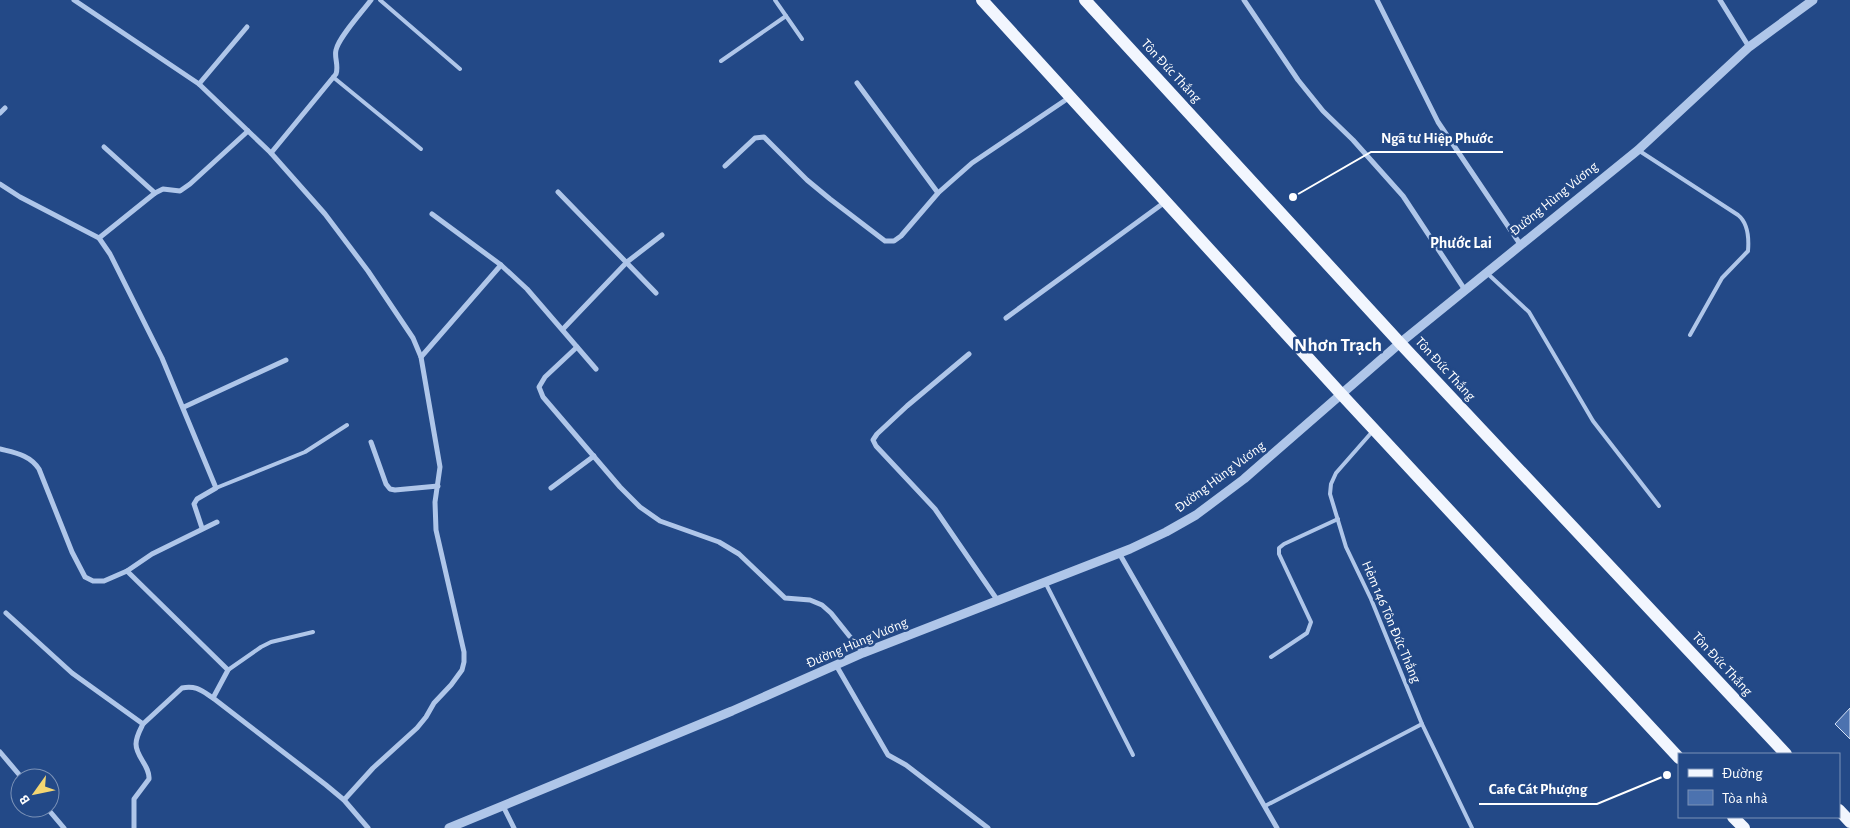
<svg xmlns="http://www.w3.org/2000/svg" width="1850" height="828" font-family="'Alegreya Sans',sans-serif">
  <rect width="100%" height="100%" fill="#234987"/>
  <polygon fill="#4c72af" stroke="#d3e1f7" points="1850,708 1850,739 1835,724"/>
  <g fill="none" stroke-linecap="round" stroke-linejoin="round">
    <g stroke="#afc6e9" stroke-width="4">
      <polyline points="380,0 460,69"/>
      <polyline points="775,0 802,39"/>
      <polyline points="721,61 786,16"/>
      <polyline points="333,77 421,149"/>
      <path d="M1638 150 1738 215C1748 223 1749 239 1748 251L1722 278 1690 335"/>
      <polyline points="1488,274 1529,312 1593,421 1659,506"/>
      <polyline points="1372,432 1336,473 1331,484 1330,494 1346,547 1371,599 1422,724 1472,828"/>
      <polyline points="216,488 305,452 347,425"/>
      <polyline points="1045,582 1133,755"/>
      <polyline points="1271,657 1307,633 1311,622 1279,554 1279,548 1284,544 1338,519"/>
      <polyline points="228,670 261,647 271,642 313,632"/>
      <polyline points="1265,806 1422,724"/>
    </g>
    <g stroke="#afc6e9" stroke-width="5">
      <polyline points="74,0 199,84 271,153 325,214 368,271 413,338 421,357 440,467 435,502 436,530 464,652 464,662 462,670 451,685 434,703 426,717 417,728 373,768 344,800"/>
      <polyline points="1244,0 1298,80 1323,111 1353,140 1403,196 1465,290"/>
      <polyline points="1377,0 1438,122 1520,244"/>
      <polyline points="1720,0 1749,47"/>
      <polyline points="857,83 938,193"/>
      <polyline points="199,84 247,27"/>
      <polyline points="0,113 5,108"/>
      <polyline points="104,147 155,193"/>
      <path d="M271 153 336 74C339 65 334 58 336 50 339 37 362 12 371 0"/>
      <polyline points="725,166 755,138 764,137 807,180 830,199 885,241 894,241 901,236 938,193 972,163 1070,97"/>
      <polyline points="0,184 20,197 99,238 110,254 162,358 216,488 197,499 194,504 202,528"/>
      <polyline points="558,192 656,293"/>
      <polyline points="432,214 501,265 527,289 596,369"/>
      <polyline points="99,238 155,193 163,189 180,191 190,184 248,131"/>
      <polyline points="1006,318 1165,202"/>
      <polyline points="563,329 627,262 662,235"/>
      <polyline points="577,347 545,377 539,387 543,397 620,487 640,507 660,521 719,542 739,554 785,598 810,600 822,605 831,613 863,653"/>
      <polyline points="969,354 907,406 877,434 873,440 876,446 935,509 998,601"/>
      <polyline points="421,357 501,265"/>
      <polyline points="184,407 286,360"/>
      <polyline points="371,442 386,484 390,489 395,490 438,486"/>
      <path d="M0 449C16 453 30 455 39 469L72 552 85 577 93 581H104L127 571 228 670 213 698"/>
      <polyline points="551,488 594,456"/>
      <polyline points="1119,553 1277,828"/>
      <polyline points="127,571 152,554 217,522"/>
      <path d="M6 613 72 673 143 724 182 688C196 685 202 691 213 698L326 785 344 800 368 828"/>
      <polyline points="836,665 888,755 906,765 988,828"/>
      <polyline points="0,752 22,778"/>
      <polyline points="503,806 514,828"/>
      <polyline points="47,808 64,828"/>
      <path d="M134 828V799L149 779C150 766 136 757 136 744 136 737 140 730 143 724"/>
    </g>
    <polyline stroke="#afc6e9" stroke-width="9" points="449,828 732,711 863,653 1130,549 1166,532 1196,515 1244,479 1400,343 1638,150 1749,47 1813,0"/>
    <g stroke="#f2f6fe" stroke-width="12">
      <polyline points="982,0 1342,395 1679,758"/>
      <polyline points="1085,0 1400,343 1786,754"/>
      <polyline points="1839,810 1850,822"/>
      <polyline points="1733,817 1744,828"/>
    </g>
  </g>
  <g text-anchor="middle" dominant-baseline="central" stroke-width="5" stroke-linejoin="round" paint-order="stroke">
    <g font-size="14" fill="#fff" stroke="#234987">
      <text transform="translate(1171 71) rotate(47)">Tôn Đức Thắng</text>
      <text transform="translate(1554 199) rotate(-39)">Đường Hùng Vương</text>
      <text transform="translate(1445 369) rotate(47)">Tôn Đức Thắng</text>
      <text transform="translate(1220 477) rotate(-37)">Đường Hùng Vương</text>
      <text transform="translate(1391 622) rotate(67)">Hẻm 146 Tôn Đức Thắng</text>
      <text transform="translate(857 643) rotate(-23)">Đường Hùng Vương</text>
      <text transform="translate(1722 664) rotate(47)">Tôn Đức Thắng</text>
    </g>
    <g font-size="16" font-weight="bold" fill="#fff" stroke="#234987">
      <text x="1461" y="243">Phước Lai</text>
    </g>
    <g font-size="19" font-weight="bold" fill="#fff" stroke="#234987">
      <text x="1338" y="345">Nhơn Trạch</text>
    </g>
  </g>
  <path fill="none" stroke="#fff" stroke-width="2" d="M1293 197L1371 152H1503M1667 775L1597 804H1479"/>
  <g fill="#fff" stroke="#234987" stroke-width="2">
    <circle cx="1293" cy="197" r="5"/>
    <circle cx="1667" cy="775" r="5"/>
  </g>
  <g font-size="15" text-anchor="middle" font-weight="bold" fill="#fff" stroke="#234987" stroke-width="5" stroke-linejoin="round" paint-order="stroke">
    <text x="1437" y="143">Ngã tư Hiệp Phước</text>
    <text x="1538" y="794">Cafe Cát Phượng</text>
  </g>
  <rect x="1678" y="753" width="162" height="65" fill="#234987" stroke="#7b92b7"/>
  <rect x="1688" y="769" width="25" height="8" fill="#f2f6fe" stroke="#7b92b7"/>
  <text x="1722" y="778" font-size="15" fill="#ffffff">Đường</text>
  <rect x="1688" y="790" width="25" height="15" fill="#4c72af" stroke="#7b92b7"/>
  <text x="1722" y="803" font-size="15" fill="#ffffff">Tòa nhà</text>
  <g transform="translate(35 793) rotate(237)"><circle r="24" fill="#234987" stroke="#7b92b7"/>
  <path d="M0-4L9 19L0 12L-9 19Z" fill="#f4d672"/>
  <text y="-8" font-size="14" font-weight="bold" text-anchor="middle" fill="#ffffff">B</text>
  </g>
</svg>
